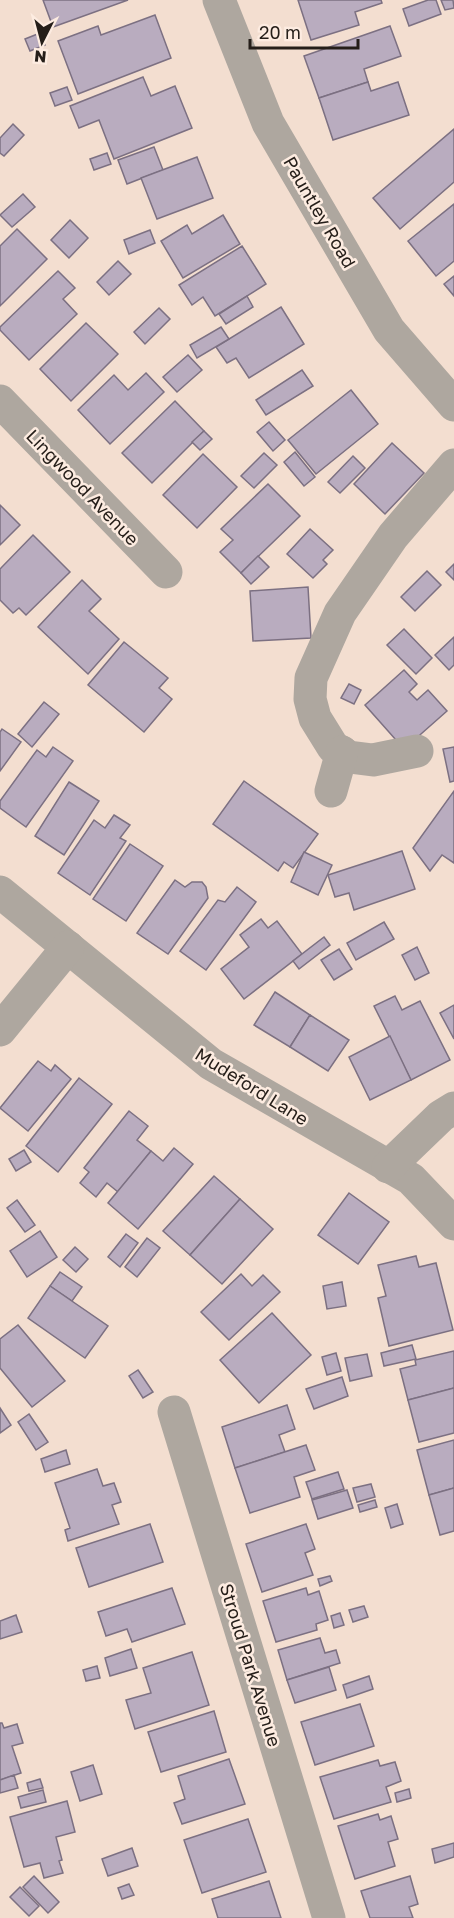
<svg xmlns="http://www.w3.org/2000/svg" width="454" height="1918" font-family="'Golos Text',sans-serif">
  <rect width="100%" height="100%" fill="#f3ded0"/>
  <g fill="#b9acbf" stroke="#7c7082" stroke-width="1.5">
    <polygon points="43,0 128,0 53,27"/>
    <polygon points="298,0 381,0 382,3 355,12 359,25 311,40"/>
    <polygon points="428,0 436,0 441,14 409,26 403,9"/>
    <polygon points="441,0 453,0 454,8 445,10"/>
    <polygon points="155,15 171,58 78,94 58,41 98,26 101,35"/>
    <polygon points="390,26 401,56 364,69 368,82 319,98 304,56"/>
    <polygon points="40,33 45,45 30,51 25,39"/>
    <polygon points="143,77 151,96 175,86 192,128 114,159 99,120 79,128 70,106"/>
    <polygon points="368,82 371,91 398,82 409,115 333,140 319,98"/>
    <polygon points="67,87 72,100 55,106 50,93"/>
    <polygon points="13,124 24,135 4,156 0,153 0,138"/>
    <polygon points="454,129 454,182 400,229 373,198"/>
    <polygon points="154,147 163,170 127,184 118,160"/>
    <polygon points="107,153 111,164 94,170 90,159"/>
    <polygon points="197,157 213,198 157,219 141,178"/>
    <polygon points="23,194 35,207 12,227 0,215"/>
    <polygon points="454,204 454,261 436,276 408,241"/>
    <polygon points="223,215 240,244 183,278 161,241 187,225 192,234"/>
    <polygon points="70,220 88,238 69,258 51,240"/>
    <polygon points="17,229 47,259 0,306 0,246"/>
    <polygon points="150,230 155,243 129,254 124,240"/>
    <polygon points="242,246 266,284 215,316 203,297 192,305 179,285"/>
    <polygon points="118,261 131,274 109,295 97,282"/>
    <polygon points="58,271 75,288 63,299 77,314 29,360 0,330 0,327"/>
    <polygon points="454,276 454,296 444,284"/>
    <polygon points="247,296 253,307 226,324 219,314"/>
    <polygon points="281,307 304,344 249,378 236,358 227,363 216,347"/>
    <polygon points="159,308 170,319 145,344 134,332"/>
    <polygon points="86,323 118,354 71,401 40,369"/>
    <polygon points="221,327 229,339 197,358 190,345"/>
    <polygon points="188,355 202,370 177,392 163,377"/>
    <polygon points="302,370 313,386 266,415 256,400"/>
    <polygon points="146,373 164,392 110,444 78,410 114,375 128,390"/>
    <polygon points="351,390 378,424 316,474 288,440"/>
    <polygon points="175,401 204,431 152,483 122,453"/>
    <polygon points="269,422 285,440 273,451 257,432"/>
    <polygon points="204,431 212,439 200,450 192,442"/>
    <polygon points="392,443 424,473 385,514 354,484"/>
    <polygon points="295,452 315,477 304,486 284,462"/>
    <polygon points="264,453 277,465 254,488 241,476"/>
    <polygon points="203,454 237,487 197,528 163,495"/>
    <polygon points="353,456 365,468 340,493 328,482"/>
    <polygon points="268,484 300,516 241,573 220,552 233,540 221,529"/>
    <polygon points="0,505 20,525 0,545"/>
    <polygon points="310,529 333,550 323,560 327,564 313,578 287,554"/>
    <polygon points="33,535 70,572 26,615 19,608 13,613 0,600 0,569"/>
    <polygon points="258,556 269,567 251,584 241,573"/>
    <polygon points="454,564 454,580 446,572"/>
    <polygon points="427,571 441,585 415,611 401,597"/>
    <polygon points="82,580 101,599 89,611 119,639 88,674 38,627"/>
    <polygon points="308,587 311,638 253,641 250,591"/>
    <polygon points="404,629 432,658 416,674 387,645"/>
    <polygon points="454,637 454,665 449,670 435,655"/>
    <polygon points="124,642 168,678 159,688 172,699 144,732 88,685"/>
    <polygon points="404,670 417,684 409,692 417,700 428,690 447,711 404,749 365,705"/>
    <polygon points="349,684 361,690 354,704 341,698"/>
    <polygon points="44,702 59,714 32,747 18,734"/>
    <polygon points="2,729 21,742 0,771 0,732"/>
    <polygon points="53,747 73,761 26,827 0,808 0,801 37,750 46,757"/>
    <polygon points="454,747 454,781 450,782 443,749"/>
    <polygon points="244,781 318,834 293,868 284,862 278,871 213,824"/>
    <polygon points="69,782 99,801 64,855 35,836"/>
    <polygon points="454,791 454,863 442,855 430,871 413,848"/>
    <polygon points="114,815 130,825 120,838 126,841 90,895 58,873 94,820 105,828"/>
    <polygon points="130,844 163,866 126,921 93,899"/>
    <polygon points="402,851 415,889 354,910 349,893 335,897 328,875"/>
    <polygon points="304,852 332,865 318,895 291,882"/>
    <polygon points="175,880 185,887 192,882 202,882 206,887 208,898 168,954 137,933"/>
    <polygon points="237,887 256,902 206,970 180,951 218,900 225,902"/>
    <polygon points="261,919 268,928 277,921 302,954 244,999 221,969 249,947 240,935"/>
    <polygon points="384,922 394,939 356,960 347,943"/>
    <polygon points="324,937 330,945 299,969 293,961"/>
    <polygon points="417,947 429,973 415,980 402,955"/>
    <polygon points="339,949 352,969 334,980 321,960"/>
    <polygon points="275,992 310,1015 290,1047 254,1025"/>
    <polygon points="395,996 402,1010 420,1001 450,1060 411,1080 374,1006"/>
    <polygon points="454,1005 454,1039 440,1013"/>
    <polygon points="310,1015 349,1040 328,1071 290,1047"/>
    <polygon points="390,1036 411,1080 370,1100 349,1057"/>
    <polygon points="38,1061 51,1071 55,1065 71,1079 28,1131 0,1108"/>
    <polygon points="79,1078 112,1104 58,1172 26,1146"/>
    <polygon points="129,1111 148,1126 137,1140 151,1151 118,1192 107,1183 96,1197 80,1183 89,1172 84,1168"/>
    <polygon points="174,1148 193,1164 138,1229 108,1203 151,1151 163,1161"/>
    <polygon points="24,1150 31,1162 16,1171 9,1159"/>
    <polygon points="214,1176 240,1199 190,1255 163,1231"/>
    <polygon points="349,1193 389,1222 358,1264 318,1235"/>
    <polygon points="240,1199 273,1229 222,1284 190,1255"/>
    <polygon points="17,1200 35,1225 25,1232 7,1208"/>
    <polygon points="40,1231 57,1257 27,1277 10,1251"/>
    <polygon points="126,1234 138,1243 120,1267 108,1257"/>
    <polygon points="147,1238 160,1248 137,1277 125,1267"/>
    <polygon points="75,1247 88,1259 76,1272 63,1260"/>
    <polygon points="416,1256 419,1267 436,1263 453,1330 389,1346 378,1298 386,1296 378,1265"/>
    <polygon points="60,1272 82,1287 72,1301 50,1286"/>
    <polygon points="241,1274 252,1286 263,1275 280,1292 229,1340 201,1312"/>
    <polygon points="342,1282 346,1306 327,1309 323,1286"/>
    <polygon points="50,1286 108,1326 85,1358 28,1318"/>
    <polygon points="272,1313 311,1355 259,1403 220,1360"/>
    <polygon points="18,1325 65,1381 32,1407 0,1368 0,1339"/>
    <polygon points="412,1345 416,1359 384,1366 381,1353"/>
    <polygon points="454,1351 454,1388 408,1400 400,1369 416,1365 415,1360"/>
    <polygon points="336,1353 341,1371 327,1375 322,1357"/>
    <polygon points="367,1354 372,1376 350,1381 345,1358"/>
    <polygon points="138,1370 153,1392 143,1398 129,1376"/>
    <polygon points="342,1377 348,1396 314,1409 306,1389"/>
    <polygon points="454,1388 454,1433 419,1442 408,1400"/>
    <polygon points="287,1405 295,1429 279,1435 285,1452 235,1468 222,1427"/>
    <polygon points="0,1408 11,1425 0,1433"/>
    <polygon points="29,1414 48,1442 36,1450 18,1422"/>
    <polygon points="454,1440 454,1488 429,1495 417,1450"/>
    <polygon points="306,1445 315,1470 294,1477 300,1497 250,1513 235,1468"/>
    <polygon points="66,1450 70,1464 45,1472 41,1459"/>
    <polygon points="97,1469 103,1486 114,1483 121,1502 112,1505 119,1524 68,1541 65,1530 70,1528 55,1483"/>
    <polygon points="338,1472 344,1489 312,1499 306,1482"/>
    <polygon points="371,1484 375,1497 357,1502 353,1488"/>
    <polygon points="454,1488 454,1531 440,1535 429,1495"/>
    <polygon points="347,1490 353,1508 318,1519 312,1500"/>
    <polygon points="375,1500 377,1507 360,1512 358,1505"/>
    <polygon points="397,1504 403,1524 391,1528 385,1508"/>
    <polygon points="150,1524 163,1562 89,1587 76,1548"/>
    <polygon points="306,1524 315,1549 305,1553 313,1575 262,1592 246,1544"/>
    <polygon points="330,1576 332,1581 320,1586 318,1579"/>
    <polygon points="172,1588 185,1624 132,1642 127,1629 106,1636 98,1612"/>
    <polygon points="306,1588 308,1595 319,1591 328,1620 316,1624 317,1630 276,1642 263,1601"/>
    <polygon points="364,1606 368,1617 353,1622 349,1610"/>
    <polygon points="340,1613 344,1625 334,1628 331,1616"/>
    <polygon points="16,1615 22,1632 0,1639 0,1621"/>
    <polygon points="320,1638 325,1653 336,1650 340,1663 287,1680 278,1650"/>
    <polygon points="131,1649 137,1668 110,1676 105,1658"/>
    <polygon points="192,1652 209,1705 135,1729 126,1700 151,1693 143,1668"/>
    <polygon points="97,1666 100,1678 86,1681 83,1670"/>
    <polygon points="329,1667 336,1690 295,1703 287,1680"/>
    <polygon points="369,1676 373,1689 347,1698 343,1685"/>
    <polygon points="360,1704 374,1746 315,1765 301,1722"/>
    <polygon points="214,1711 226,1752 161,1772 148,1732"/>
    <polygon points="0,1723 2,1723 4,1728 17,1724 23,1743 12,1746 21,1773 0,1780"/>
    <polygon points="229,1759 245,1804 182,1824 174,1803 185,1799 178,1776"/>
    <polygon points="378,1760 380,1766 395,1762 401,1781 386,1787 391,1802 334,1819 320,1777"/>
    <polygon points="93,1765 102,1794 80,1801 71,1772"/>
    <polygon points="14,1775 18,1788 0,1793 0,1780"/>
    <polygon points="40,1779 43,1788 29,1791 27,1783"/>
    <polygon points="409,1789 411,1798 397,1802 395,1793"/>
    <polygon points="43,1790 46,1802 21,1808 18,1797"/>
    <polygon points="67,1801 75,1832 56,1837 62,1860 59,1861 63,1873 44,1878 40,1863 24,1867 10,1817"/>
    <polygon points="378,1814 380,1820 391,1816 398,1839 388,1842 395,1866 355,1879 338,1826"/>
    <polygon points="248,1819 266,1872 202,1893 184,1840"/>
    <polygon points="454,1843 454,1857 435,1863 432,1849"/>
    <polygon points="132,1848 138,1866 108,1876 102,1859"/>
    <polygon points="34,1876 59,1902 48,1913 23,1887"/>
    <polygon points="410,1876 418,1904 409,1907 413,1918 370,1918 361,1891"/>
    <polygon points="269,1881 281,1918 218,1918 212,1899"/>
    <polygon points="129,1884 134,1895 122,1899 118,1888"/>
    <polygon points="20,1887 39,1906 29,1916 10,1897"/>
  </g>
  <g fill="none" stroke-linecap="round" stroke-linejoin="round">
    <g stroke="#aea79f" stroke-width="33">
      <polyline points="219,0 268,123 389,330 454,405"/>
      <polyline points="0,401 166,572"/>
      <polyline points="417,751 373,760 349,757 333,747 315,718 310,699 311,678 340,613 393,536 454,465"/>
      <polyline points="331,791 342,752"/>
      <polyline points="0,892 211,1064 411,1179 454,1224"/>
      <polyline points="0,1030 68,947"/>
      <polyline points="388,1167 441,1116 454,1108"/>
      <polyline points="174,1412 329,1918"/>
    </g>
  </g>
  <g text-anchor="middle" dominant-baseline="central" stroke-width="5" stroke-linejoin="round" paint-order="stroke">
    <g font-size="18" fill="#251e19" stroke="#fdece1">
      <text transform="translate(320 212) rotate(60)">Pauntley Road</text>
      <text transform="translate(83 487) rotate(46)">Lingwood Avenue</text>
      <text transform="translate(252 1086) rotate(32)">Mudeford Lane</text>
      <text transform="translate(251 1665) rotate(73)">Stroud Park Avenue</text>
    </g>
  </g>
  <g transform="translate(42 42) rotate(186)" stroke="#fdece1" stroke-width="4.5" paint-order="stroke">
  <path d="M0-4.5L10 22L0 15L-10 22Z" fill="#251e19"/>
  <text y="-9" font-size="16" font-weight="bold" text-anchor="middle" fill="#251e19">N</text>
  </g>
  <path d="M250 39v9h108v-9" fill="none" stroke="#251e19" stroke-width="3"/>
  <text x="259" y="39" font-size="18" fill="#251e19" stroke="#fdece1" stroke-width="4.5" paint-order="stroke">20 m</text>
</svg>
